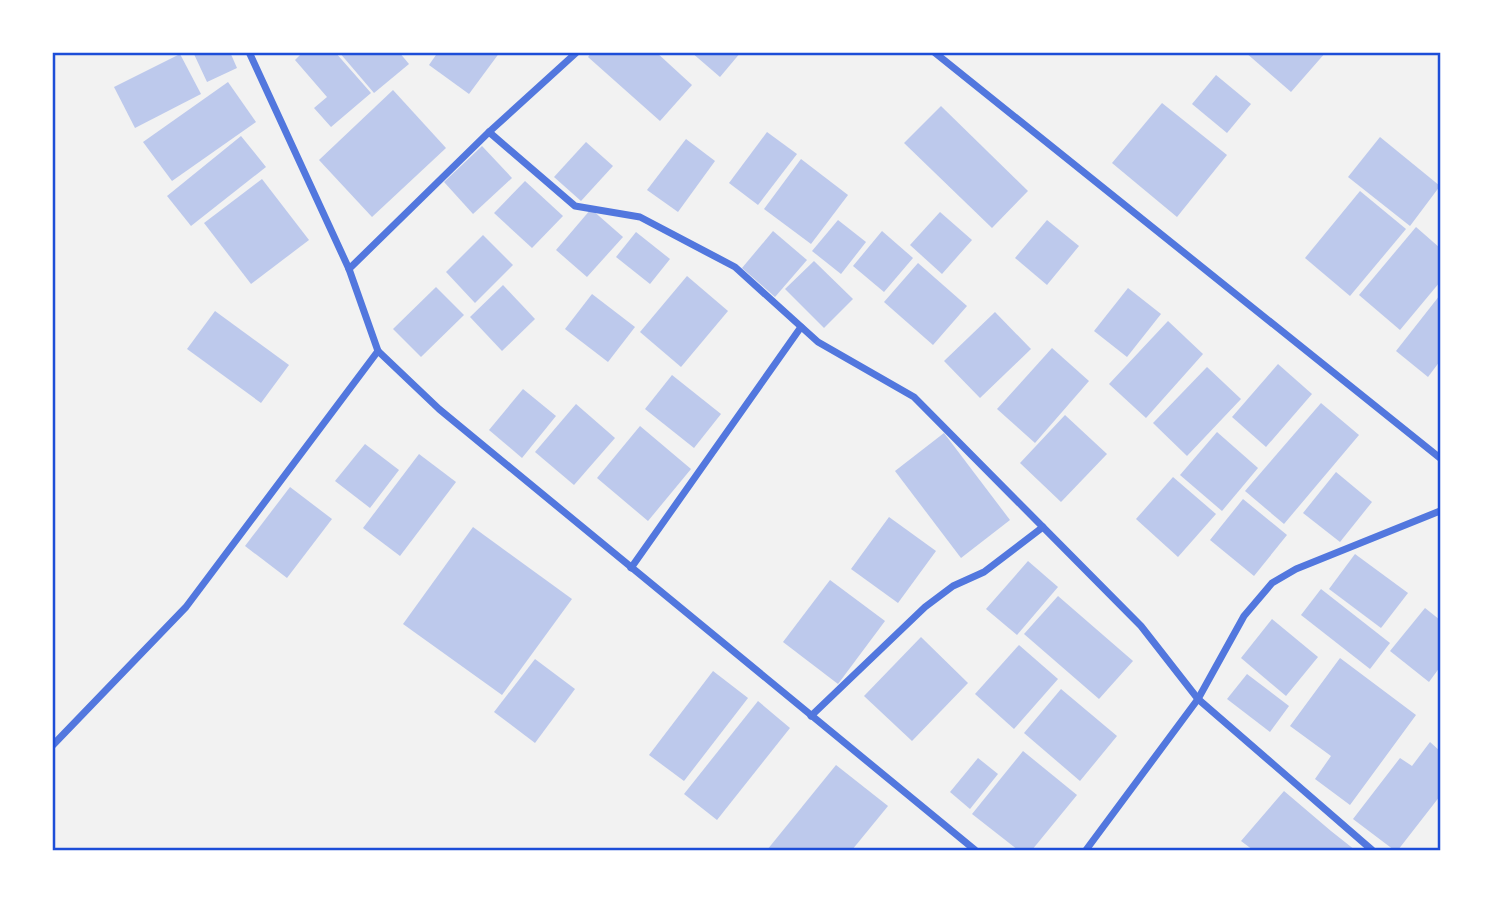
<svg xmlns="http://www.w3.org/2000/svg" width="1493" height="903" font-family="'Roboto Condensed',sans-serif">
  <rect width="100%" height="100%" fill="#f2f2f2"/>
  <g fill="#bdc9ec">
    <polygon points="193,52 230,52 237,68 207,82"/>
    <polygon points="303,52 335,52 371,93 331,127 314,108 327,97 295,60"/>
    <polygon points="339,52 399,52 409,64 374,93"/>
    <polygon points="438,52 500,52 469,94 429,65"/>
    <polygon points="592,52 656,52 692,85 660,121 588,57"/>
    <polygon points="691,52 741,52 720,77"/>
    <polygon points="1245,52 1326,52 1291,92"/>
    <polygon points="180,54 201,94 135,128 114,87"/>
    <polygon points="1216,75 1251,104 1227,133 1192,104"/>
    <polygon points="228,82 256,122 172,181 143,142"/>
    <polygon points="393,90 446,148 372,217 319,160"/>
    <polygon points="1162,103 1227,155 1177,217 1112,163"/>
    <polygon points="941,106 1028,191 992,228 904,143"/>
    <polygon points="767,132 797,154 758,205 729,183"/>
    <polygon points="241,136 266,167 191,226 167,196"/>
    <polygon points="1380,137 1440,186 1410,226 1348,177"/>
    <polygon points="686,139 715,161 678,212 647,190"/>
    <polygon points="586,142 613,166 581,201 554,177"/>
    <polygon points="482,146 512,178 473,214 444,182"/>
    <polygon points="801,159 848,195 811,244 764,209"/>
    <polygon points="262,179 309,240 251,284 204,223"/>
    <polygon points="525,181 563,216 532,248 494,213"/>
    <polygon points="1360,191 1406,229 1350,296 1305,258"/>
    <polygon points="591,209 623,237 587,277 556,250"/>
    <polygon points="940,212 972,240 942,274 910,245"/>
    <polygon points="838,220 866,242 841,274 812,251"/>
    <polygon points="1047,220 1079,246 1047,285 1015,258"/>
    <polygon points="1416,227 1440,248 1440,282 1400,330 1359,295"/>
    <polygon points="773,231 807,260 775,297 742,268"/>
    <polygon points="882,231 913,258 884,292 853,266"/>
    <polygon points="636,232 670,259 650,284 616,257"/>
    <polygon points="483,235 513,265 475,303 446,272"/>
    <polygon points="814,261 853,299 824,328 785,289"/>
    <polygon points="918,263 967,306 933,345 884,302"/>
    <polygon points="687,276 728,311 681,367 640,332"/>
    <polygon points="503,285 535,319 502,351 470,317"/>
    <polygon points="436,287 464,315 421,357 393,329"/>
    <polygon points="1128,288 1161,314 1127,357 1094,331"/>
    <polygon points="592,294 635,327 608,362 565,329"/>
    <polygon points="1440,295 1440,361 1428,377 1396,351"/>
    <polygon points="215,311 289,365 261,403 187,349"/>
    <polygon points="995,312 1031,349 980,398 944,361"/>
    <polygon points="1168,321 1203,354 1146,418 1109,384"/>
    <polygon points="1052,348 1089,381 1035,443 997,409"/>
    <polygon points="1278,364 1312,394 1266,447 1232,417"/>
    <polygon points="1207,367 1241,399 1187,456 1153,423"/>
    <polygon points="672,375 721,414 694,448 645,409"/>
    <polygon points="523,389 556,416 522,458 489,430"/>
    <polygon points="1321,403 1359,435 1284,524 1245,491"/>
    <polygon points="576,404 615,438 574,485 535,452"/>
    <polygon points="1065,415 1107,454 1061,502 1020,463"/>
    <polygon points="640,426 691,469 648,521 597,478"/>
    <polygon points="1217,432 1258,468 1222,511 1180,475"/>
    <polygon points="944,433 1010,520 961,558 895,471"/>
    <polygon points="365,444 399,470 370,508 335,481"/>
    <polygon points="419,454 456,482 400,556 363,528"/>
    <polygon points="1336,472 1372,502 1340,542 1303,513"/>
    <polygon points="1173,477 1216,514 1178,557 1136,519"/>
    <polygon points="290,487 332,519 287,578 245,546"/>
    <polygon points="1243,499 1287,535 1254,576 1210,540"/>
    <polygon points="889,517 936,551 898,603 851,569"/>
    <polygon points="473,527 572,599 502,695 403,624"/>
    <polygon points="1355,554 1408,593 1381,628 1329,589"/>
    <polygon points="1028,561 1058,587 1017,635 986,609"/>
    <polygon points="830,580 885,621 838,684 783,642"/>
    <polygon points="1321,589 1390,643 1370,669 1301,615"/>
    <polygon points="1058,596 1133,661 1099,699 1024,634"/>
    <polygon points="1425,608 1440,620 1440,667 1429,682 1390,651"/>
    <polygon points="1272,619 1318,657 1286,696 1241,658"/>
    <polygon points="921,637 968,683 912,741 864,696"/>
    <polygon points="1019,645 1058,679 1014,729 975,694"/>
    <polygon points="1340,658 1416,715 1350,805 1315,779 1331,756 1290,726"/>
    <polygon points="535,659 575,689 535,743 494,712"/>
    <polygon points="713,671 748,698 684,781 649,755"/>
    <polygon points="1247,674 1289,706 1270,732 1227,699"/>
    <polygon points="1061,689 1117,736 1080,781 1024,733"/>
    <polygon points="758,701 790,728 717,820 684,794"/>
    <polygon points="1430,742 1440,751 1440,796 1398,850 1394,850 1353,819 1400,758 1412,766"/>
    <polygon points="1023,751 1077,795 1032,850 1018,850 972,814"/>
    <polygon points="978,758 998,774 970,809 950,792"/>
    <polygon points="836,765 888,806 852,850 767,850"/>
    <polygon points="1284,791 1331,831 1355,850 1253,850 1241,841"/>
  </g>
  <g fill="none" stroke-linecap="round" stroke-linejoin="round">
    <g stroke="#5277de" stroke-width="7">
      <polyline points="249,52 349,269 378,351 439,409 975,850"/>
      <polyline points="934,52 1440,458"/>
      <polyline points="489,132 575,206 640,217 735,267 818,342 914,397 1141,626 1198,699 1372,850"/>
      <polyline points="349,269 489,132 577,52"/>
      <polyline points="631,568 801,327"/>
      <polyline points="811,716 925,607 953,586 984,572 1043,527"/>
      <polyline points="52,746 186,607 378,351"/>
      <polyline points="1086,850 1198,699 1244,616 1272,583 1296,569 1440,511"/>
    </g>
  </g>
  <rect width="1493" height="903" fill="none" stroke="#ffffff" stroke-width="108"/>
  <rect x="54" y="54" width="1385" height="795" fill="none" stroke="#1d4ed8" stroke-width="2.5"/>
</svg>
